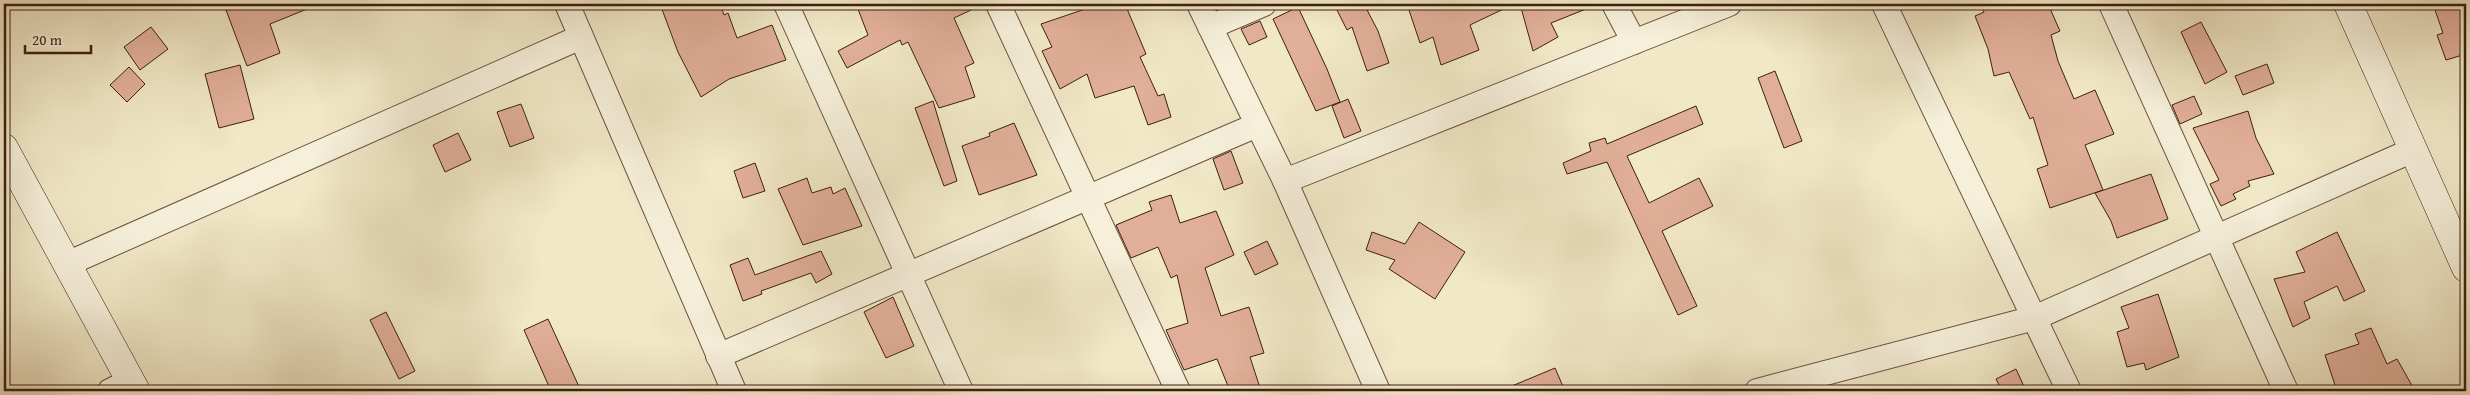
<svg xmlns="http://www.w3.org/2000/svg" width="2470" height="395" font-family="'Gentium Book Plus',serif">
  <rect width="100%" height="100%" fill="#f1e8c7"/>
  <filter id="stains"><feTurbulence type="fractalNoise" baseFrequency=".004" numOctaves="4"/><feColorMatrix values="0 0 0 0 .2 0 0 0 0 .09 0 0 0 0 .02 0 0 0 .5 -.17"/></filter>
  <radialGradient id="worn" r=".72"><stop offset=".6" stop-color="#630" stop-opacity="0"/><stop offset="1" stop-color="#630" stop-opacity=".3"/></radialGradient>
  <g fill="#e1af99" stroke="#3c1f11">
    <polygon points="243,4 317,4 317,5 270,24 280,53 247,66 226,10"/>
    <polygon points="660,4 720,4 724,15 728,13 737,38 772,25 786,60 729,79 701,97 678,52"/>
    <polygon points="856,4 984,4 954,18 974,63 965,67 975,97 939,108 908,42 902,45 900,40 847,68 838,51 868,35"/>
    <polygon points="1100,4 1125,4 1146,54 1140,57 1158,96 1164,94 1171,117 1148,125 1134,86 1095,98 1087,74 1060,89 1042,51 1052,47 1041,24"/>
    <polygon points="1334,4 1364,4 1378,31 1389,63 1367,71 1352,27 1347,30"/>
    <polygon points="1407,4 1514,4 1470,25 1479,50 1441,65 1433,37 1420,43"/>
    <polygon points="1520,4 1596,4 1596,5 1551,23 1558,37 1533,51"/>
    <polygon points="1980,4 2048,4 2060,31 2051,35 2058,61 2074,99 2095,90 2114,134 2085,145 2103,190 2050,208 2037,169 2048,165 2033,117 2030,119 2009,72 1994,76 1988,49 1975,16 1984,12"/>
    <polygon points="2433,4 2466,4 2466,54 2446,60 2437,35 2443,33"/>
    <polygon points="1298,7 1327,69 1340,102 1316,111 1273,19"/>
    <polygon points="1260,21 1267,37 1249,45 1241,29"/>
    <polygon points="2201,22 2227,72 2205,84 2181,32"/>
    <polygon points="151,27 168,49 140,70 124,47"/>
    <polygon points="2267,64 2274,83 2243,95 2235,76"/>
    <polygon points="240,65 254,119 219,128 205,74"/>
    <polygon points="129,67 145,84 127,102 110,85"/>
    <polygon points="1775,71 1802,141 1784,148 1758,78"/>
    <polygon points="2194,96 2202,114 2180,124 2172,105"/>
    <polygon points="1348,99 1361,131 1344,138 1332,106"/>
    <polygon points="933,101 957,181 944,186 915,108"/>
    <polygon points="521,104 534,138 510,147 497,112"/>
    <polygon points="1696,106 1703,124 1627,156 1649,203 1699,178 1713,206 1662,231 1697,306 1678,315 1607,162 1567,174 1563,163 1591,151 1589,143 1605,138 1607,144"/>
    <polygon points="2248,111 2256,138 2274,174 2248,181 2250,186 2233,194 2236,199 2221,206 2210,184 2219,180 2193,128"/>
    <polygon points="1014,123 1037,175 979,195 962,146 990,136 989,133"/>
    <polygon points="458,133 471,160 445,172 433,145"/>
    <polygon points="1231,151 1243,183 1224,190 1213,159"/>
    <polygon points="755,163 765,191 743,198 734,171"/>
    <polygon points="2151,174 2168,219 2117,238 2111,221 2095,193"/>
    <polygon points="807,178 812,193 831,187 833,194 845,188 862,226 803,245 778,189"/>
    <polygon points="1171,195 1180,223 1216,211 1234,255 1205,268 1221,316 1249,307 1264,353 1250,357 1261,391 1230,391 1217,359 1184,370 1166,330 1188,323 1177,275 1171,278 1158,247 1131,258 1116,225 1152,210 1149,202"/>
    <polygon points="1419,222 1465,252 1435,299 1389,269 1395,260 1366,250 1372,232 1405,244"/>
    <polygon points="2337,232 2365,291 2344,301 2337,286 2304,302 2310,318 2293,327 2274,279 2305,272 2296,252"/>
    <polygon points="1267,241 1278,264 1255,275 1244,252"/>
    <polygon points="821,251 832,274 816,283 811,273 761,291 762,294 743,301 730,265 748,258 755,275"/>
    <polygon points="2158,294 2179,357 2146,370 2144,363 2127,367 2117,332 2129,328 2121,307"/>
    <polygon points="893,297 914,346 886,358 864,312"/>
    <polygon points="386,312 415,371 399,379 370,320"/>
    <polygon points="548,319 581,391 551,391 524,330"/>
    <polygon points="2371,328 2387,364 2397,359 2415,391 2337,391 2325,355 2359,344 2355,334"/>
    <polygon points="1555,368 1565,391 1500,391"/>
    <polygon points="2016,369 2026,391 2002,391 1996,379"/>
  </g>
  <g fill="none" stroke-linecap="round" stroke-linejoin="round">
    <g stroke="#69513e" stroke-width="26">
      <g id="street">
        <polyline points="567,4 734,391"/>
        <polyline points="786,4 961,391"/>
        <polyline points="998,4 1178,391"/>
        <polyline points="1199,4 1285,181 1378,391"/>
        <polyline points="1614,4 1634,42"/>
        <polyline points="1884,4 2069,391"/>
        <polyline points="2111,4 2286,391"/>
        <polyline points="1210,27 1264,4"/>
        <polyline points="1285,181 1729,4"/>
        <polyline points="67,264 581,37"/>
        <polyline points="718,356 1257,125"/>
        <polyline points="110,391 130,381"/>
        <polyline points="1757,391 2034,318 2413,150"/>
      </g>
    </g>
    <g stroke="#3c1f11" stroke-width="29">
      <g id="secondary">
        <polyline points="2348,4 2466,268"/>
        <polyline points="4,148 136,391"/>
      </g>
    </g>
    <use href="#street" stroke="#f6f0db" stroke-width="24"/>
    <use href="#secondary" stroke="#f6f0db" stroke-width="28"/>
  </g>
  <rect width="2470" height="395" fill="none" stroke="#f1e8c7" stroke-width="20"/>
  <rect x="5" y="5" width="2460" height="385" fill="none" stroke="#3c1f11" stroke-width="2.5"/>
  <rect x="10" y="10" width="2450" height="375" fill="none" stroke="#3c1f11"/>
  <path d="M25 45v8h66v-8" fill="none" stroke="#3c1f11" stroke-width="2.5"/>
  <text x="32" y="45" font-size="15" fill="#3c1f11" stroke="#f6f0db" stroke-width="4" paint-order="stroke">20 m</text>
  <rect width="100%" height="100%" filter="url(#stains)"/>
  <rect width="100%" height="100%" fill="url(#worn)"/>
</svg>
